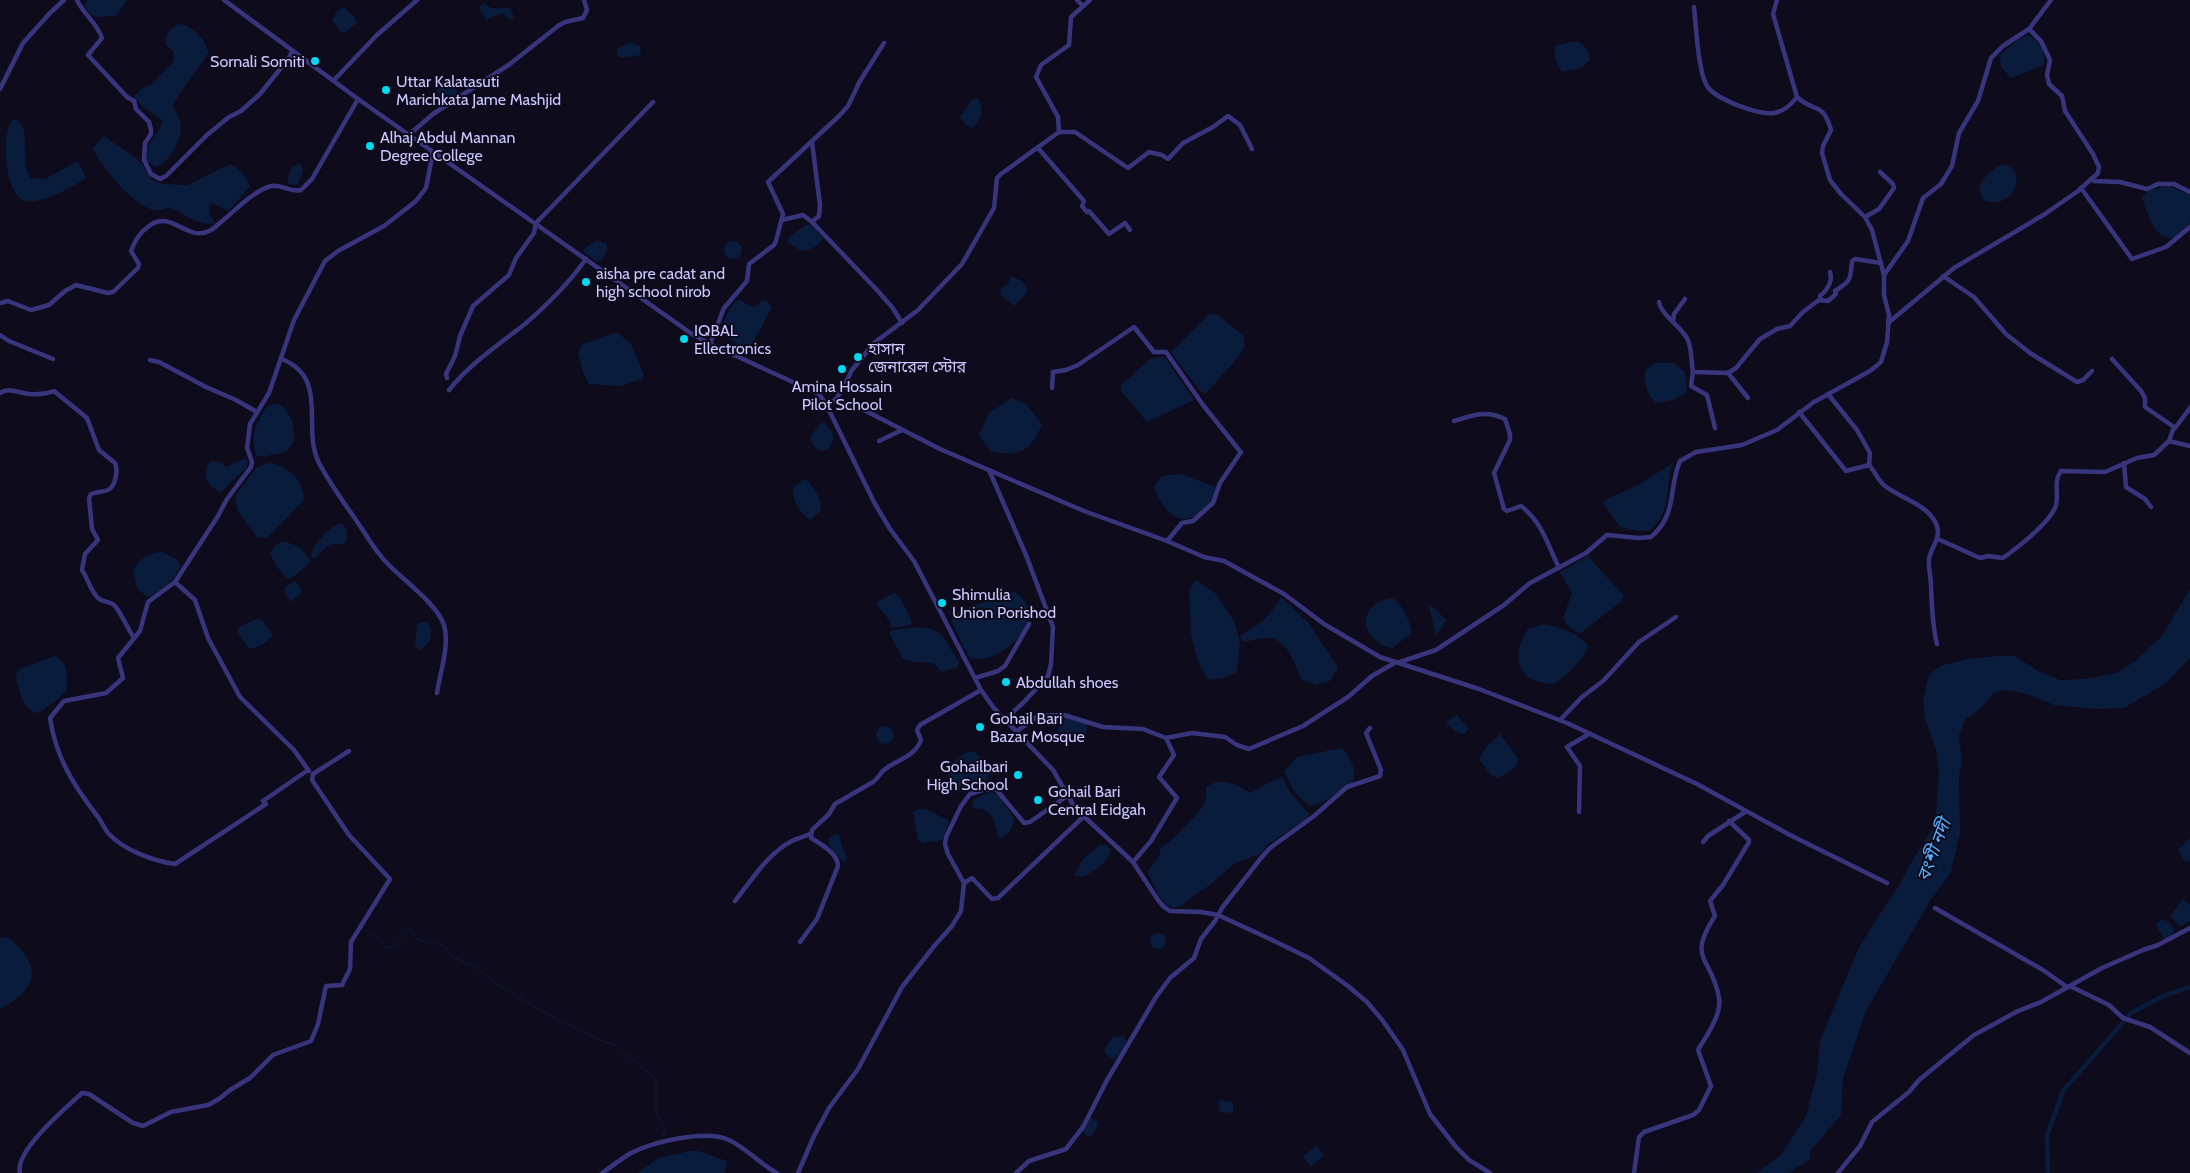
<svg xmlns="http://www.w3.org/2000/svg" width="2190" height="1173" font-family="Cabin,'Noto Sans Bengali',sans-serif">
  <rect width="100%" height="100%" fill="#0e0b1c"/>
  <g fill="#0a1c3c">
    <path d="M87 0H127L116 16C99 16 95 21 84 6Z"/>
    <polygon points="484,3 491,8 510,8 514,17 511,20 502,13 486,20 479,8"/>
    <polygon points="344,7 355,18 357,23 345,32 341,32 332,20 337,11"/>
    <path d="M179 24C192 24 205 40 209 52L173 104C174 112 181 118 181 126 181 142 170 160 157 167L147 162C144 138 161 136 162 120L141 106 134 97 141 89 152 84 174 61V52L166 45C166 33 169 29 179 24Z"/>
    <path d="M2027 35C2040 40 2046 52 2044 65L2011 78 2001 67 2000 55 2019 39Z"/>
    <path d="M1577 41C1584 44 1590 51 1590 60L1581 68 1562 72 1556 62 1554 48 1557 45Z"/>
    <polygon points="630,42 641,47 640,55 622,58 617,56 617,49"/>
    <circle cx="447" cy="89" r="10"/>
    <path d="M978 98C984 110 983 119 972 128L966 125 960 117 972 100Z"/>
    <path d="M15 119C33 125 18 163 31 178L45 179 78 161 86 178C76 186 38 205 26 201 3 195 0 125 15 119Z"/>
    <path d="M104 136 132 155 141 163 152 180 162 184 188 185 230 164C239 168 247 177 250 187L229 210H226L213 203 209 206V213L215 223C200 227 183 214 170 207 162 210 156 212 148 208 132 202 98 164 93 148Z"/>
    <polygon points="300,163 303,170 299,182 296,185 289,184 287,182 292,167"/>
    <path d="M2002 164C2030 168 2014 213 1983 200L1979 186 1988 173Z"/>
    <path d="M2169 186 2190 195V222C2173 247 2159 241 2148 215 2146 209 2143 203 2142 196L2150 190Z"/>
    <path d="M806 225H811L823 238C819 247 810 250 801 251L787 242 790 236Z"/>
    <path d="M597 240 607 244C608 251 604 259 597 262L584 252V249Z"/>
    <circle cx="733" cy="250" r="9"/>
    <polygon points="1011,276 1022,281 1027,288 1027,293 1014,306 1001,295 1000,289 1008,284"/>
    <path d="M740 300 752 307 756 306 763 300 767 301 772 307 754 341 747 347 740 346 722 332C722 321 729 308 736 301Z"/>
    <polygon points="1210,313 1219,316 1243,335 1245,346 1234,362 1205,394 1199,390 1171,352"/>
    <polygon points="617,332 631,344 644,375 642,379 621,386 589,384 584,375 578,353 583,344"/>
    <polygon points="1164,356 1194,400 1147,422 1121,391 1121,385 1150,359"/>
    <path d="M1655 363H1674L1685 372 1687 392 1673 400 1656 403C1646 392 1644 384 1645 370Z"/>
    <path d="M1012 398 1026 404 1042 424C1032 451 1018 458 990 451L979 435 989 413Z"/>
    <path d="M278 403C292 413 294 425 294 441L286 452 262 457 256 455C250 434 256 424 267 406Z"/>
    <path d="M824 422 832 432 834 439 829 448 823 451C816 450 811 444 810 437L819 425Z"/>
    <polygon points="245,458 248,461 246,469 237,476 221,493 212,487 206,479 207,466 212,461 221,462 226,467"/>
    <path d="M268 463C287 464 304 481 304 500L271 534 266 538 257 537 238 511 235 496 256 468Z"/>
    <path d="M1673 463C1663 491 1675 505 1650 531H1636L1620 527 1603 503 1607 499 1638 485Z"/>
    <path d="M1181 474 1218 488C1199 528 1170 531 1154 487L1162 476Z"/>
    <path d="M804 479 807 480C815 488 821 499 821 510L810 520C800 513 792 501 793 488Z"/>
    <path d="M339 523 344 525 347 532V541L343 545C326 541 326 549 315 559L311 557C313 542 327 531 339 523Z"/>
    <path d="M281 542C294 541 306 551 311 562L292 578 288 579 276 566 270 553 275 546Z"/>
    <path d="M162 552 176 559 181 566C173 580 163 591 147 597L137 588 133 570C141 558 148 553 162 552Z"/>
    <polygon points="1588,556 1624,596 1621,602 1579,634 1568,626 1563,618 1572,593 1560,572"/>
    <polygon points="1196,580 1215,593 1235,623 1240,644 1237,672 1224,678 1208,680 1197,659 1191,634 1189,590"/>
    <polygon points="295,581 302,590 301,594 290,602 284,591 285,587"/>
    <polygon points="2190,589 2190,658 2166,683 2124,708 2095,709 2054,705 2027,694 2006,690 1994,693 1979,710 1965,720 1959,735 1962,763 1959,776 1960,833 1951,872 1930,901 1866,1011 1843,1078 1841,1115 1811,1150 1809,1160 1788,1173 1756,1173 1780,1156 1806,1116 1817,1074 1820,1041 1859,947 1901,882 1912,861 1935,825 1939,774 1936,750 1925,718 1923,701 1929,675 1940,666 1968,659 1996,656 2015,656 2038,671 2060,680 2086,679 2117,673 2135,661 2162,636"/>
    <path d="M1015 592C1055 619 994 670 969 657L953 625 952 618 957 611Z"/>
    <polygon points="894,593 899,596 912,621 911,625 892,628 889,620 877,605 877,602"/>
    <path d="M1281 597 1308 622 1338 667 1330 681 1316 685 1301 679C1295 664 1289 643 1271 638 1264 637 1251 641 1243 642L1240 636C1260 624 1269 618 1281 597Z"/>
    <path d="M1393 598C1404 607 1409 619 1412 633L1392 648C1370 644 1354 619 1377 603 1381 600 1388 599 1393 598Z"/>
    <polygon points="1428,603 1447,620 1436,636"/>
    <path d="M256 619H261L273 635C269 642 257 648 249 649L237 631 238 628Z"/>
    <path d="M421 622 428 623C434 635 431 643 420 650L415 646 417 625Z"/>
    <path d="M1544 624C1561 627 1577 633 1589 646 1580 662 1569 675 1553 684 1545 683 1537 682 1530 678 1512 667 1518 643 1528 629Z"/>
    <path d="M917 627C944 627 945 641 959 662L958 667 942 672 933 663 915 662 903 659 889 633 893 630Z"/>
    <path d="M55 656C68 662 67 676 67 689L60 698 39 713C21 711 20 689 15 676L20 669Z"/>
    <polygon points="1457,715 1469,729 1464,734 1454,731 1446,722"/>
    <polygon points="1067,717 1087,723 1086,734 1079,743 1061,744 1055,738 1060,724"/>
    <circle cx="885" cy="735" r="9"/>
    <path d="M1500 734 1519 760C1514 771 1508 773 1497 778L1490 774 1479 759 1486 747Z"/>
    <path d="M1342 748C1351 759 1357 769 1353 782L1323 802 1310 807 1294 791 1284 771 1297 757Z"/>
    <path d="M967 752H974C1004 773 984 800 953 789 944 769 948 763 967 752Z"/>
    <path d="M1282 777 1291 793 1309 814 1308 818 1267 845 1261 854 1235 863 1210 885 1189 899 1182 906 1174 908 1166 905 1158 894 1147 871 1158 859 1161 848 1176 836 1201 809 1206 799V787C1221 776 1236 784 1251 793L1260 787Z"/>
    <path d="M991 792 999 795 1014 819C1013 827 1009 834 1001 838L998 837C995 822 992 807 974 809L972 805 974 799Z"/>
    <polygon points="917,809 925,809 948,820 949,822 942,840 924,843 918,840 913,813"/>
    <path d="M835 834 840 835 841 844 847 857 845 862C837 859 829 849 828 839Z"/>
    <polygon points="2190,838 2190,861 2185,862 2178,850"/>
    <path d="M1100 845H1107L1111 850C1106 864 1096 870 1083 877L1074 875 1084 858Z"/>
    <polygon points="2183,899 2190,905 2190,921 2180,927 2170,916"/>
    <path d="M2162 919C2169 921 2173 925 2174 932L2168 938H2164L2155 924Z"/>
    <circle cx="1158" cy="941" r="8"/>
    <path d="M8 937C42 966 40 988 0 1009V938Z"/>
    <polygon points="1124,1036 1126,1042 1124,1049 1114,1060 1105,1053 1105,1049 1113,1037"/>
    <polygon points="1219,1100 1233,1102 1233,1112 1225,1113 1219,1111"/>
    <polygon points="1090,1118 1097,1121 1098,1124 1093,1134 1088,1137 1083,1132"/>
    <polygon points="1316,1145 1324,1155 1311,1167 1303,1157"/>
    <polygon points="690,1151 698,1151 727,1161 725,1173 637,1173 659,1158"/>
  </g>
  <g fill="none" stroke-linecap="round" stroke-linejoin="round">
    <polyline stroke="#0a1c3c" stroke-width="1" points="362,928 378,939 387,948 394,947 411,929 416,939 428,943 434,942 445,947 454,958 473,965 495,983 527,1002 564,1023 599,1040 615,1045 652,1076 656,1082 656,1112 666,1129 661,1138 663,1150 672,1155"/>
    <polyline stroke="#0a1c3c" stroke-width="4.5" points="2048,1173 2047,1136 2063,1091 2131,1013 2163,996 2190,987"/>
    <g stroke="#38357c" stroke-width="4.5">
      <path d="M77 0C84 15 97 23 102 38L88 55 127 97 134 101 136 109 149 122 151 130V134L145 143 144 160 151 174 160 179 166 176 207 135 229 117 241 111 260 94 289 58 292 51"/>
      <polyline points="224,0 358,99 692,334 710,344 819,394 826,404 875,504 890,529 914,561 981,690 993,707 1053,770 1075,808 1133,862 1158,900 1164,907 1170,911 1201,912 1218,915 1270,939 1309,958 1348,986 1367,1002 1383,1021 1403,1050 1430,1114 1456,1147 1469,1160 1490,1173"/>
      <polyline points="1077,0 1083,6"/>
      <path d="M1694 7C1696 26 1698 71 1707 86 1715 99 1758 115 1773 113 1784 112 1791 105 1797 97"/>
      <polyline points="334,80 377,35 417,0"/>
      <polyline points="0,89 23,43 50,13 64,0"/>
      <polyline points="1059,132 1075,132 1128,168 1149,152 1162,155 1168,159 1183,143 1213,127 1228,116 1240,125 1252,149"/>
      <polyline points="410,134 433,114 510,64 558,26 565,22 583,18 587,10 584,0"/>
      <polyline points="812,142 820,205 819,216 812,222"/>
      <polyline points="1038,148 1084,201 1082,206 1087,212 1089,211 1109,234 1125,223 1130,230"/>
      <polyline points="2094,181 2120,182 2147,189 2158,184 2174,184 2190,192"/>
      <polyline points="2081,188 2132,259 2166,247 2190,227"/>
      <polyline points="1865,217 1879,209 1894,188 1893,184 1880,172"/>
      <polyline points="782,220 803,215 812,222 877,290 892,307 902,323"/>
      <polyline points="1884,275 1908,241 1923,198 1941,184 1952,166 1959,133 1978,101 1991,58 2003,46 2029,29 2051,0"/>
      <polyline points="1943,276 1974,297 2006,334 2030,353 2077,382 2083,380 2092,371"/>
      <path d="M1820 300V296C1827 290 1833 282 1830 272"/>
      <path d="M1659 302C1661 315 1682 327 1688 340 1692 350 1691 362 1693 372"/>
      <path d="M0 303 8 301 31 310 49 305 65 291 76 285 108 293 113 292 138 268 139 264 131 251C135 241 139 233 149 226 172 209 186 242 209 231 214 229 217 225 221 222 236 210 253 191 271 186 281 184 291 193 301 190L312 179 358 99"/>
      <polyline points="1673,321 1674,314 1685,299"/>
      <polyline points="1888,323 1954,268 2045,214 2078,191 2098,173 2099,167 2093,154 2065,111 2062,96 2049,84 2047,75 2050,60 2041,41 2029,29"/>
      <polyline points="0,335 9,341 53,359"/>
      <polyline points="710,344 724,308 747,281 749,264 774,245 776,241 783,214 768,182 839,116 848,106 860,81 884,43"/>
      <path d="M282 359C330 379 301 427 319 463 330 484 345 504 358 523 367 536 374 549 385 561 401 579 436 602 444 625 450 645 440 672 437 693"/>
      <polyline points="150,360 159,362 206,387 236,400 257,412"/>
      <polyline points="1728,373 1748,398"/>
      <polyline points="447,378 446,374 455,356 460,336 473,306 509,275 516,258 534,233 536,223 653,102"/>
      <polyline points="1052,388 1053,372 1066,370 1078,365 1134,327 1154,352 1166,352 1203,405 1239,450 1241,452 1220,483 1213,503 1193,521 1182,523 1167,541"/>
      <path d="M449 390C471 363 498 345 525 324 547 305 569 283 586 259"/>
      <path d="M0 393C10 387 19 393 29 394 38 395 46 394 54 391L87 418 99 450 115 463C118 470 116 486 108 490 103 492 96 492 91 494L89 498 92 529 98 540 85 554 82 570C88 579 90 590 98 598 104 603 111 601 115 606 123 616 127 628 134 638"/>
      <polyline points="1828,394 1857,430 1870,453 1869,465"/>
      <polyline points="835,400 862,409 940,449 1084,511 1167,541 1204,557 1224,561 1284,594 1324,624 1380,657 1479,689 1567,723 1697,784 1790,835 1887,883"/>
      <polyline points="826,404 835,400 841,392 852,370 874,343 918,310 962,264 994,208 997,178 1001,174 1059,132 1058,117 1036,77 1041,65 1069,45 1071,17 1090,0"/>
      <path d="M1799 412 1846 471 1869 465C1875 471 1878 481 1885 486 1900 498 1930 505 1937 526 1941 539 1931 547 1929 559 1928 568 1931 577 1931 586 1932 606 1932 624 1937 644"/>
      <path d="M1454 421C1473 415 1486 410 1505 419L1510 434V440L1494 473 1504 509 1507 511 1521 506C1542 522 1548 545 1559 568"/>
      <path d="M1715 428 1707 395 1691 386 1693 372 1728 373 1736 368 1760 339 1777 329 1790 326 1803 312 1819 300 1828 301 1836 294 1835 291C1852 280 1850 280 1852 261L1855 259 1881 263"/>
      <polyline points="2175,428 2190,408"/>
      <polyline points="879,441 902,430"/>
      <polyline points="2169,441 2190,446"/>
      <polyline points="2124,463 2126,487 2145,499 2151,507"/>
      <polyline points="989,470 1026,555 1053,627 1051,664 1048,676 1023,703 1005,719"/>
      <path d="M1938 539 1980 558 1988 556 2003 558C2017 548 2051 522 2056 505 2059 493 2053 482 2061 471L2105 472 2137 458 2154 455 2169 441 2174 427 2145 407V398L2141 391 2112 359"/>
      <polyline points="175,582 195,600 208,638 240,697 294,750 309,771"/>
      <path d="M1400 662 1436 650 1504 605 1530 583 1586 553 1607 535 1639 538 1651 537C1678 514 1668 488 1680 461L1696 452 1742 445 1777 430 1814 402 1870 371 1881 362 1887 342 1889 315 1884 295V275L1872 230 1865 217 1841 194 1830 180 1822 153 1823 146 1831 130C1823 101 1814 113 1797 97L1773 14 1777 0"/>
      <polyline points="975,678 998,671 1005,666 1029,624"/>
      <polyline points="1560,720 1582,697 1603,681 1639,642 1676,617"/>
      <polyline points="1017,731 1038,716 1064,715 1103,727 1143,729 1166,738 1192,733 1225,737 1237,745 1249,749 1303,726 1348,697 1372,676 1396,662"/>
      <path d="M308 770 263 801 266 804 175 864C153 861 124 850 109 834 104 829 102 822 98 817 74 786 56 758 50 718L64 701 106 693 123 678 118 658 140 631 148 602 175 582 218 516 227 499 251 467 252 462 247 448 250 424 269 393 294 320 325 261 338 251 384 226 416 201 426 188 433 152"/>
      <polyline points="1579,812 1580,766 1567,747 1589,734"/>
      <polyline points="1703,842 1708,836 1745,812"/>
      <polyline points="1133,862 1151,841 1177,798 1159,777 1174,755 1166,738"/>
      <polyline points="964,883 972,878 992,899 998,898 1083,817"/>
      <path d="M735 901C751 881 768 853 792 841 797 838 804 837 810 834"/>
      <polyline points="1935,908 2043,970 2067,987 2072,987 2109,1005 2123,1018 2150,1027 2190,1053"/>
      <path d="M800 942 817 919 838 866C838 854 821 844 811 838L812 830 829 814 835 804 873 782C878 779 879 774 884 770 897 759 914 758 921 740L917 730 920 725 981 690"/>
      <path d="M20 1173C14 1151 66 1108 82 1093L89 1094 133 1123 143 1126 171 1112 208 1105 219 1099 230 1090 250 1078 273 1055 311 1041 318 1024 326 986 342 985 350 969 351 942 390 879 349 835 312 780 313 774 349 751"/>
      <path d="M602 1173C612 1166 621 1159 631 1153 653 1142 705 1129 729 1140 746 1148 760 1164 777 1173"/>
      <polyline points="798,1173 814,1136 829,1108 858,1069 902,987 935,945 952,926 961,911 964,883 948,854 945,844 946,837 961,806 970,794 983,790 996,789 1024,823 1030,822 1067,796"/>
      <polyline points="1016,1173 1029,1161 1066,1149 1083,1127 1106,1082 1156,997 1170,978 1194,958 1201,939 1215,921 1222,908 1261,858 1270,848 1314,816 1347,787 1380,776 1381,770 1366,733 1370,728"/>
      <path d="M1634 1173 1639 1137 1644 1132 1693 1115 1699 1110 1711 1086 1698 1050C1706 1036 1722 1015 1719 998 1712 956 1686 961 1715 916L1710 901 1723 885 1749 842V840L1729 821"/>
      <polyline points="1838,1173 1860,1146 1872,1122 1909,1092 1919,1080 1974,1035 2018,1011 2041,1002 2102,968 2143,950 2158,945 2190,928"/>
    </g>
  </g>
  <g fill="#00d8f1" stroke="#0e0b1c" stroke-width="2">
    <circle cx="315" cy="61" r="5"/>
    <circle cx="386" cy="90" r="5"/>
    <circle cx="370" cy="146" r="5"/>
    <circle cx="586" cy="282" r="5"/>
    <circle cx="684" cy="339" r="5"/>
    <circle cx="858" cy="357" r="5"/>
    <circle cx="842" cy="369" r="5"/>
    <circle cx="942" cy="603" r="5"/>
    <circle cx="1006" cy="682" r="5"/>
    <circle cx="980" cy="727" r="5"/>
    <circle cx="1018" cy="775" r="5"/>
    <circle cx="1038" cy="800" r="5"/>
  </g>
  <g text-anchor="middle" dominant-baseline="central" stroke-width="4" stroke-linejoin="round" paint-order="stroke">
    <g font-size="16" fill="#cdc6ff" stroke="#0e0b1c" text-anchor="start">
      <text x="305" y="61" text-anchor="end">Sornali Somiti</text>
      <text x="396" y="81">Uttar Kalatasuti<tspan x="396" dy="18">Marichkata Jame Mashjid</tspan></text>
      <text x="380" y="137">Alhaj Abdul Mannan<tspan x="380" dy="18">Degree College</tspan></text>
      <text x="596" y="273">aisha pre cadat and<tspan x="596" dy="18">high school nirob</tspan></text>
      <text x="694" y="330">IQBAL<tspan x="694" dy="18">Ellectronics</tspan></text>
      <text x="868" y="348">হাসান<tspan x="868" dy="18">জেনারেল স্টোর</tspan></text>
      <text x="842" y="386" text-anchor="middle">Amina Hossain<tspan x="842" dy="18">Pilot School</tspan></text>
      <text x="952" y="594">Shimulia<tspan x="952" dy="18">Union Porishod</tspan></text>
      <text x="1016" y="682">Abdullah shoes</text>
      <text x="990" y="718">Gohail Bari<tspan x="990" dy="18">Bazar Mosque</tspan></text>
      <text x="1008" y="766" text-anchor="end">Gohailbari<tspan x="1008" dy="18">High School</tspan></text>
      <text x="1048" y="791">Gohail Bari<tspan x="1048" dy="18">Central Eidgah</tspan></text>
    </g>
    <g font-size="18" font-style="italic" fill="#54afff" stroke="#0e0b1c">
      <text transform="translate(1934 850) rotate(-69)">বংশী নদী</text>
    </g>
  </g>
</svg>
